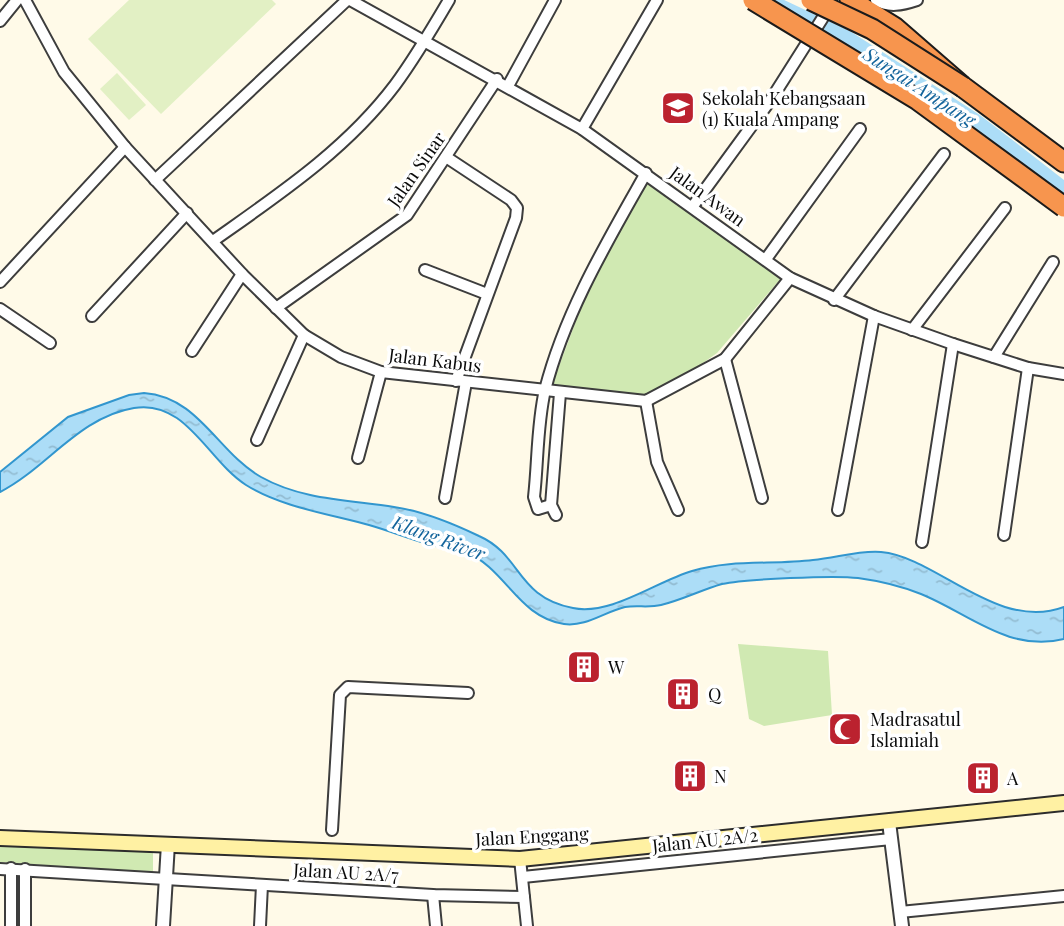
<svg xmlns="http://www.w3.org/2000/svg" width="1064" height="926" font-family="'Playfair Display',serif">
  <defs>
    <pattern id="water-ripples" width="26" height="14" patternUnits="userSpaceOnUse" patternTransform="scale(1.75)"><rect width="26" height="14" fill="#acddf7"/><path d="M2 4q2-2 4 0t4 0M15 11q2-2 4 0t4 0" fill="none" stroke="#93bcd2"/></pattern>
  </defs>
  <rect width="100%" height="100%" fill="#fffae8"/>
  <g fill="#d0e9b2">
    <polygon points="646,178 783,276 717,353 685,376 644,396 550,390 591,281"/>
    <polygon points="738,644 828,651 832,715 764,726 749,719"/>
    <polygon points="0,844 153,852 153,873 0,862"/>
  </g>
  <g fill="#e2f0c4">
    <polygon points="129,0 272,0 276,4 161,114 88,39"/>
    <polygon points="117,73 146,105 129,120 100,89"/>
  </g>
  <path fill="url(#water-ripples)" stroke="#3296ce" stroke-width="2" d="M144 393C199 397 217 452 261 477 302 500 349 500 394 507 423 511 454 524 479 536 522 555 516 597 573 608 611 616 657 581 692 571 731 559 773 565 813 560 836 558 859 550 881 552 937 557 997 632 1064 607V639C1009 653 968 613 921 594 901 586 880 581 858 578 835 575 745 579 722 584 701 590 682 600 661 605 649 608 637 605 625 607 604 612 586 627 564 624 518 617 506 569 466 552 455 548 442 548 431 545 410 539 390 531 369 525 329 514 281 507 246 485 208 461 186 399 134 408 79 417 47 468 0 492V472L68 417 129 395Z"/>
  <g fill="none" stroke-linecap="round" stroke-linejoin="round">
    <polyline stroke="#acddf7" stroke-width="16" points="776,5 846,38 976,122 1064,190"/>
    <g stroke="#3d3d3d" stroke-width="14">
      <g id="minor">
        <polyline points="25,0 64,72 125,147 242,274 304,335 341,357 381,372 646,401 725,359 790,278"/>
        <polyline points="350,0 582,129 790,278 874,316 953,344 1028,368 1064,374"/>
        <path d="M876 0C889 8 902 5 917 0"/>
        <polyline points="0,21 17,0"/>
        <polyline points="508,86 555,0"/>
        <polyline points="582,129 657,0"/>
        <polyline points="446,157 511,200 517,208 516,218 456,381"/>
        <polyline points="155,180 347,0"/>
        <polyline points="693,206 772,98 834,0"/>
        <path d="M213 241C278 195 346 150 395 85 415 58 432 29 449 0"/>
        <polyline points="766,259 860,129"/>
        <polyline points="425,270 487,294"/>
        <polyline points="0,282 125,147"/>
        <polyline points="834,300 944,154"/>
        <polyline points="276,308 407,215 497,79"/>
        <polyline points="0,309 50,343"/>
        <polyline points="92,316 187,213"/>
        <polyline points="912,330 1005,208"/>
        <polyline points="192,351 242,274"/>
        <polyline points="994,357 1053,262"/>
        <polyline points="725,359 762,498"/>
        <polyline points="646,401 657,462 678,510"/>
        <polyline points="257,440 304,335"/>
        <polyline points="358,458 381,372"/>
        <polyline points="445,498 466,382"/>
        <path d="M551 505 538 509 534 497C538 462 537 424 545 390 565 312 607 242 646 173"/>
        <polyline points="838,510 874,316"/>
        <polyline points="556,515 551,505 560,393"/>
        <polyline points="1004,535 1028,368"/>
        <polyline points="922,542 953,344"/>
        <polyline points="332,830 340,695 348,687 468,693"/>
        <polyline points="520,859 527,926"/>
        <polyline points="0,869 433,895 524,897"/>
        <polyline points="523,877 891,839"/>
        <polyline points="433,895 436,926"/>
        <polyline points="900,912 1064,896"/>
        <polyline points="11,926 11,868"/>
        <polyline points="25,926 25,869"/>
        <polyline points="260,926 262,885"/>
      </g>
    </g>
    <g stroke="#3d3d3d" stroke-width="16">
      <g id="tertiary">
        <polyline points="889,822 902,926"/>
        <polyline points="163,926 168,844"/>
      </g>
    </g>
    <g stroke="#2c2c2c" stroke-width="18">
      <polyline id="secondary" points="0,838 520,859 1064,803"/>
    </g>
    <g stroke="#1b1b1b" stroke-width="23">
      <polyline id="motorway" points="850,0 894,27 963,87 1064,162"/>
    </g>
    <use href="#minor" stroke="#fff" stroke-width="10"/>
    <use href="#tertiary" stroke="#fff" stroke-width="12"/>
    <use href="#secondary" stroke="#fff1a3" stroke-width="14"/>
    <use href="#motorway" stroke="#f7954e" stroke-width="19"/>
    <g stroke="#1b1b1b" stroke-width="23" stroke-linecap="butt">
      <g id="motorway-bridge">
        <polyline points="753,0 918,100 1064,207"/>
        <polyline points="811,0 872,29 963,87"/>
      </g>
    </g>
    <use href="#motorway-bridge" stroke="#f7954e" stroke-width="19"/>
  </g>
  <defs>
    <g id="school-square" transform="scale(1.75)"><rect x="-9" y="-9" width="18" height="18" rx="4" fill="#bb222f" stroke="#fff"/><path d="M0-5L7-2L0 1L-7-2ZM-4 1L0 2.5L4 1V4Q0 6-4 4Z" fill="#fff"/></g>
    <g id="building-square" transform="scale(1.75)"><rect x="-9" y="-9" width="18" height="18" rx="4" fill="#bb222f" stroke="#fff"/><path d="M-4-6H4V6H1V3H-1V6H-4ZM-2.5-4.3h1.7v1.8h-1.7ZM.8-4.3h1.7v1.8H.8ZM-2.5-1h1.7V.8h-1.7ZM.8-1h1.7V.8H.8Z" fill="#fff"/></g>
    <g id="mosque-square" transform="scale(1.75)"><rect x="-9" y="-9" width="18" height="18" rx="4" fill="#bb222f" stroke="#fff"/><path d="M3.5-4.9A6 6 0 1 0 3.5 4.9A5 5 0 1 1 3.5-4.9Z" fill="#fff"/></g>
  </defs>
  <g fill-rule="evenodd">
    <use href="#school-square" x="678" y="108"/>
    <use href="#building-square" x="584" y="667"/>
    <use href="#building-square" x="683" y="694"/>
    <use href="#mosque-square" x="845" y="729"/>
    <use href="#building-square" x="690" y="776"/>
    <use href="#building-square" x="983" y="778"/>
  </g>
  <g text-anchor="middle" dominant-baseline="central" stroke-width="7" stroke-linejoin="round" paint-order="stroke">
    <g font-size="18" fill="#0a0a0a" stroke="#fff" text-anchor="start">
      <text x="702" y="98">Sekolah Kebangsaan<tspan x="702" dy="21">(1) Kuala Ampang</tspan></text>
      <text x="608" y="667">W</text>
      <text x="708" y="694">Q</text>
      <text x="870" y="719">Madrasatul<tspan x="870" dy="21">Islamiah</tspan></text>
      <text x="714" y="776">N</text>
      <text x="1007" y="778">A</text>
    </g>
    <g font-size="18" fill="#0a0a0a" stroke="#fff">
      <text transform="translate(416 169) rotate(-55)">Jalan Sinar</text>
      <text transform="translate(708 196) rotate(36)">Jalan Awan</text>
      <text transform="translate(435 360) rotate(7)">Jalan Kabus</text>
      <text transform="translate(532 836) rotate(-3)">Jalan Enggang</text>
      <text transform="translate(705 840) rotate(-6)">Jalan AU 2A/2</text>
      <text transform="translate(346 872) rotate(3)">Jalan AU 2A/7</text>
    </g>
    <g font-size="19" font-style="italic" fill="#14659c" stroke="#fff">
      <text transform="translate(920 86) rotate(33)">Sungai Ampang</text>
      <text transform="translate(439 537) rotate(20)">Klang River</text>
    </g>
  </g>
</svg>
